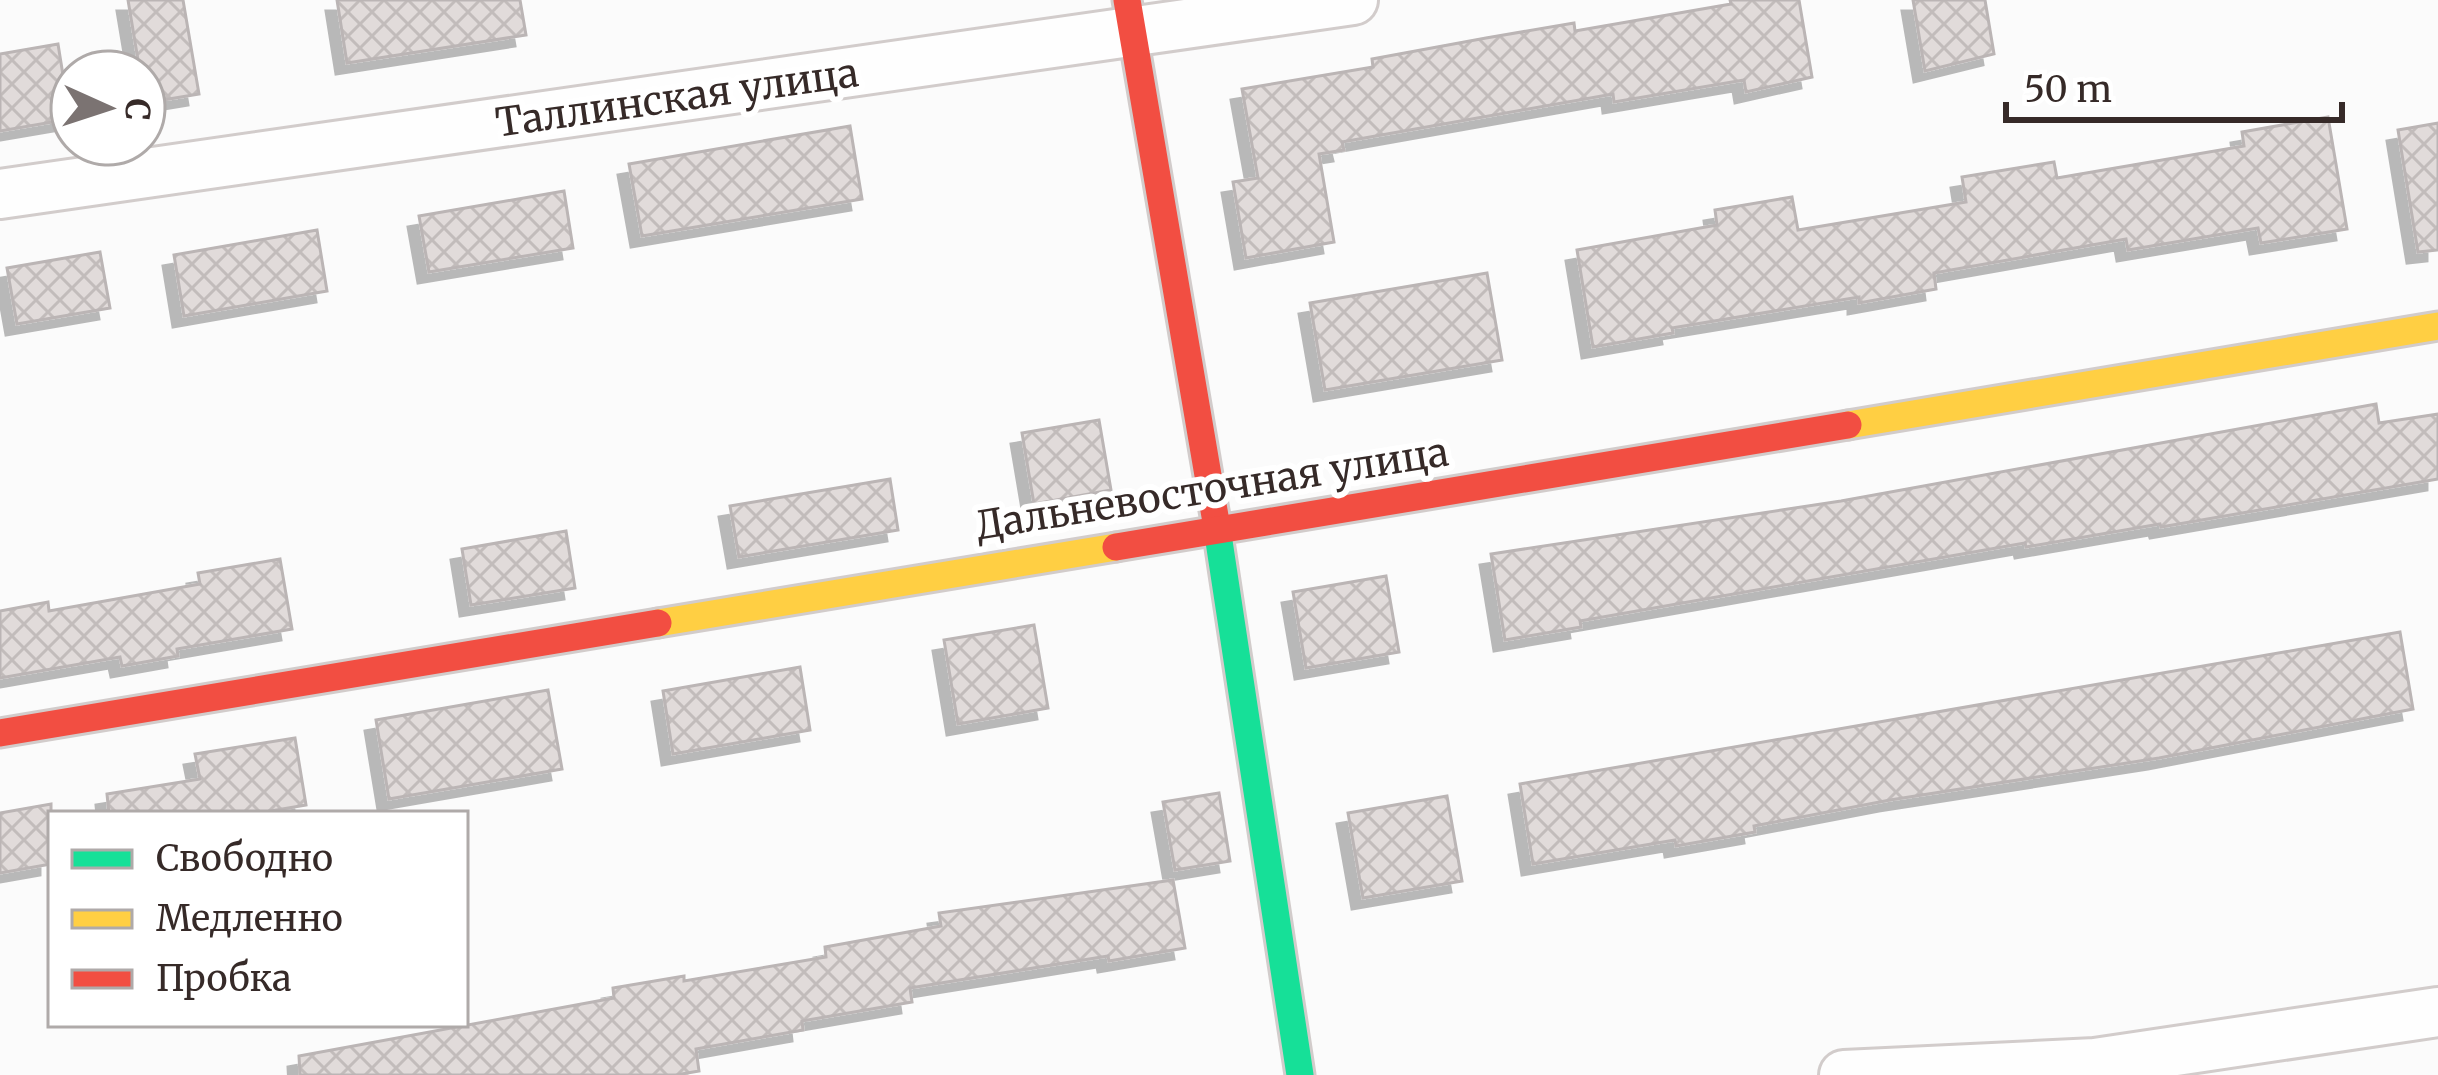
<svg xmlns="http://www.w3.org/2000/svg" width="2438" height="1075" font-family="Merriweather,serif">
  <defs>
    <pattern id="building-cross-hatch" width="8" height="8" patternUnits="userSpaceOnUse" patternTransform="scale(3)"><rect width="8" height="8" fill="#e1dbda"/><path d="M0 0l8 8M0 8l8-8" fill="none" stroke="#c2bcbb"/></pattern>
    <filter id="shadow"><feDropShadow dx="-11" dy="11" stdDeviation="0" flood-color="#0004"/></filter>
  </defs>
  <rect width="100%" height="100%" fill="#fbfbfb"/>
  <g fill="url(#building-cross-hatch)" stroke="#bbb5b5" stroke-width="3" filter="url(#shadow)">
    <polygon points="128,0 183,0 199,94 145,103 144,72 140,72"/>
    <polygon points="337,0 520,0 526,35 347,63"/>
    <polygon points="1730,0 1799,0 1812,77 1746,92 1744,80 1614,102 1613,94 1342,142 1344,150 1319,154 1334,242 1246,258 1233,182 1258,178 1242,89 1373,67 1372,59 1486,38 1574,23 1575,31 1731,4"/>
    <polygon points="1913,0 1985,0 1994,54 1925,71"/>
    <polygon points="58,44 70,119 0,131 0,54"/>
    <polygon points="2328,117 2347,229 2261,243 2258,228 2128,250 2126,239 1934,273 1936,289 1859,303 1859,297 1672,328 1673,333 1593,347 1577,250 1717,225 1715,210 1792,197 1798,230 1966,202 1962,177 2054,162 2057,178 2244,146 2242,132"/>
    <polygon points="2438,123 2438,250 2418,252 2398,130"/>
    <polygon points="850,126 862,199 642,236 629,164"/>
    <polygon points="564,191 573,248 429,272 419,216"/>
    <polygon points="317,230 327,291 184,316 174,255"/>
    <polygon points="100,252 110,308 17,324 7,268"/>
    <polygon points="1487,273 1502,360 1325,390 1310,303"/>
    <polygon points="2376,404 2379,423 2438,414 2438,479 2161,527 2160,524 2026,547 2025,543 1580,621 1581,627 1505,640 1491,554 1841,501"/>
    <polygon points="1099,420 1111,490 1034,504 1022,433"/>
    <polygon points="890,479 898,530 739,557 730,506"/>
    <polygon points="566,531 575,588 471,605 462,549"/>
    <polygon points="280,559 292,629 177,649 178,656 122,666 120,657 0,678 0,611 48,602 49,611 200,584 198,573"/>
    <polygon points="1386,576 1399,652 1306,668 1293,592"/>
    <polygon points="1034,625 1048,708 958,724 944,640"/>
    <polygon points="2400,632 2413,709 2159,758 1890,800 1754,826 1755,832 1676,846 1675,840 1533,864 1520,784"/>
    <polygon points="800,667 810,730 673,754 663,691"/>
    <polygon points="548,690 562,769 389,799 376,720"/>
    <polygon points="295,738 306,805 252,814 109,814 107,794 200,779 195,754"/>
    <polygon points="1219,793 1230,861 1175,870 1163,802"/>
    <polygon points="1447,796 1462,881 1363,898 1348,813"/>
    <polygon points="51,804 51,864 0,873 0,813"/>
    <polygon points="1173,880 1185,948 1109,961 1108,956 910,988 912,1002 802,1021 803,1030 696,1049 699,1071 676,1075 300,1075 299,1056 614,998 613,988 684,976 684,981 826,957 825,947 941,926 939,913"/>
  </g>
  <g fill="none" stroke-linecap="round" stroke-linejoin="round">
    <g stroke="#d2cccb" stroke-width="54">
      <g id="street">
        <polyline points="0,194 1353,0"/>
        <polyline points="1844,1075 2095,1063 2438,1012"/>
      </g>
    </g>
    <g stroke="#d2cccb" stroke-width="33">
      <polyline id="fast" points="1217,528 1300,1075"/>
    </g>
    <g stroke="#d2cccb" stroke-width="33">
      <g id="slow">
        <polyline points="1848,425 2438,326"/>
        <polyline points="658,623 1116,547"/>
      </g>
    </g>
    <g stroke="#d2cccb" stroke-width="33">
      <g id="jam">
        <polyline points="1127,0 1217,528"/>
        <polyline points="1116,547 1848,425"/>
        <polyline points="0,733 658,623"/>
      </g>
    </g>
    <use href="#street" stroke="#fefefe" stroke-width="48"/>
    <use href="#fast" stroke="#16e098" stroke-width="27"/>
    <use href="#slow" stroke="#ffcf43" stroke-width="27"/>
    <use href="#jam" stroke="#f24e42" stroke-width="27"/>
  </g>
  <g text-anchor="middle" dominant-baseline="central" stroke-width="12" stroke-linejoin="round" paint-order="stroke">
    <g font-size="39" fill="#362a28" stroke="#fff">
      <text transform="translate(677 98) rotate(-8)">Таллинская улица</text>
      <text transform="translate(1212 489) rotate(-9)">Дальневосточная улица</text>
    </g>
  </g>
  <rect x="48" y="811" width="420" height="216" fill="#ffffff" stroke="#afaaa9" stroke-width="3"/>
  <rect x="72" y="850" width="60" height="18" fill="#16e098" stroke="#afaaa9" stroke-width="3"/>
  <text x="156" y="871" font-size="36" fill="#362a28">Свободно</text>
  <rect x="72" y="910" width="60" height="18" fill="#ffcf43" stroke="#afaaa9" stroke-width="3"/>
  <text x="156" y="931" font-size="36" fill="#362a28">Медленно</text>
  <rect x="72" y="970" width="60" height="18" fill="#f24e42" stroke="#afaaa9" stroke-width="3"/>
  <text x="156" y="991" font-size="36" fill="#362a28">Пробка</text>
  <g transform="translate(108 108) rotate(93)"><circle r="57" fill="#ffffff" stroke="#afaaa9" stroke-width="3"/>
  <path d="M0-9L21 45L0 30L-21 45Z" fill="#7b7372"/>
  <text y="-18" font-size="33" font-weight="bold" text-anchor="middle" fill="#362a28">С</text>
  </g>
  <path d="M2006 102v18h336v-18" fill="none" stroke="#362a28" stroke-width="6"/>
  <text x="2024" y="102" font-size="36" fill="#362a28" stroke="#ffffff" stroke-width="9" paint-order="stroke">50 m</text>
</svg>
